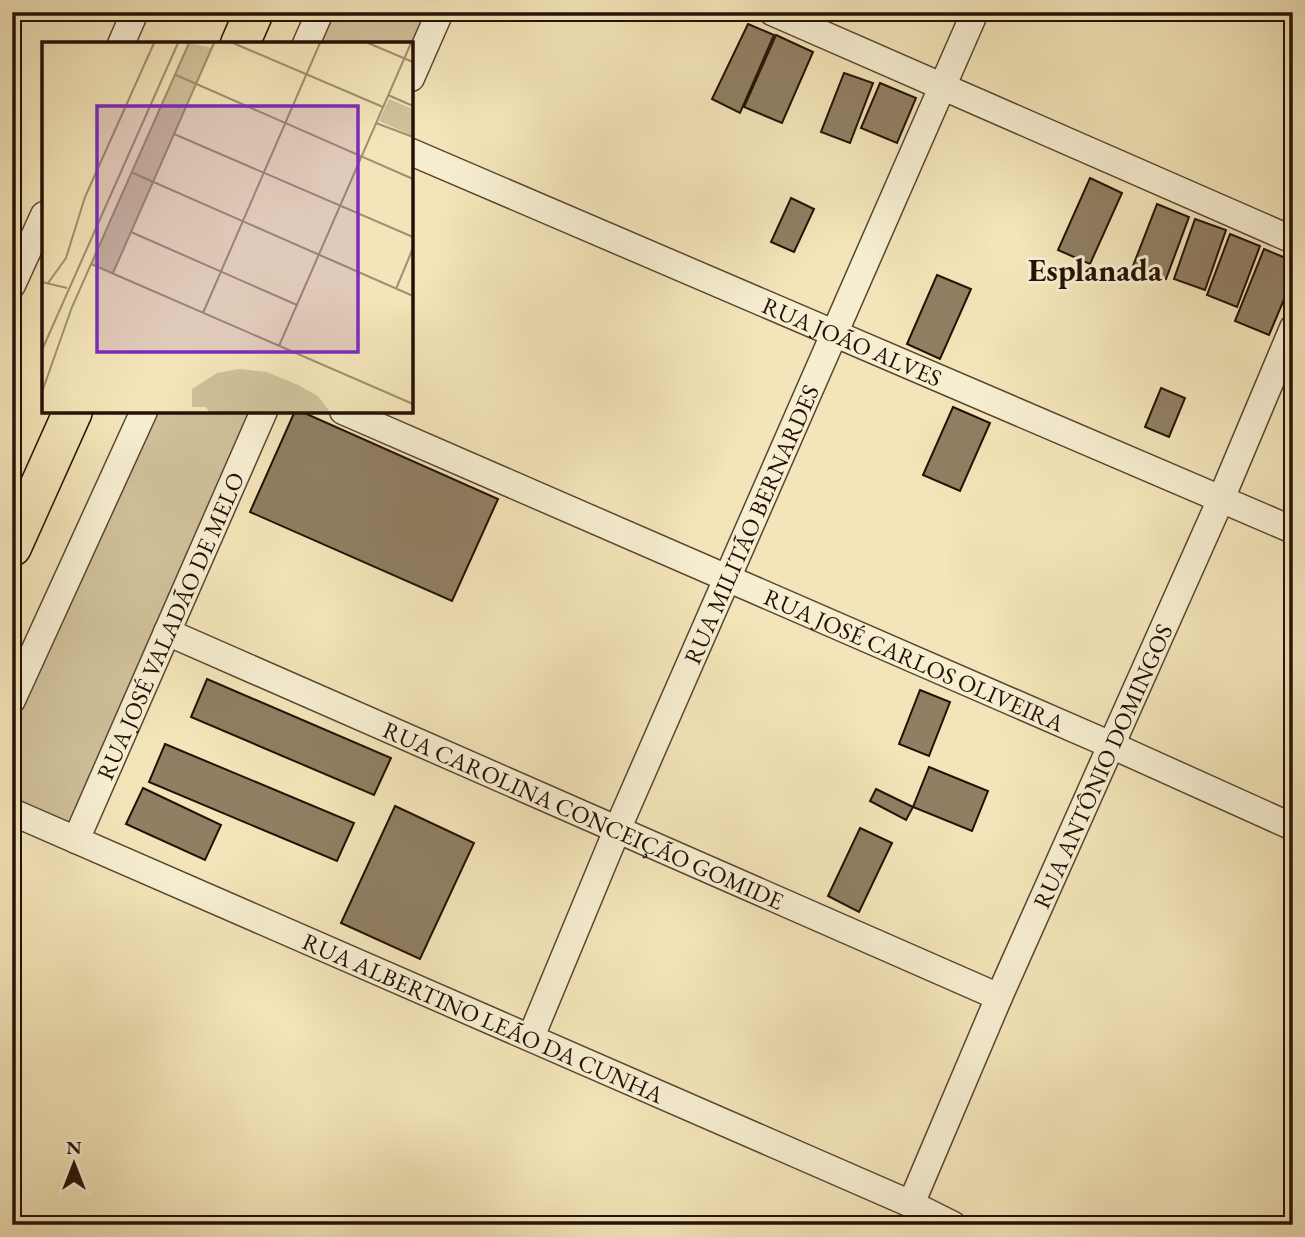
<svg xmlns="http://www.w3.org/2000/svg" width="1305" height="1237" font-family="'EB Garamond',serif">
  <rect width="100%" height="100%" fill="#f3e5b9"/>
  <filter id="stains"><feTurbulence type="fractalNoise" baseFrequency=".00286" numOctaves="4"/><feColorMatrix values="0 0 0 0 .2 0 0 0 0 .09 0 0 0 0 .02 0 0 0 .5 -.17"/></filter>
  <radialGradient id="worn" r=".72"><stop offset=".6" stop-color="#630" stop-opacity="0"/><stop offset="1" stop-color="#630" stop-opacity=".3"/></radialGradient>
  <g fill="#d0c19a" stroke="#7a6950" stroke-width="2">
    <polygon points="320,12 440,12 411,78 411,44 306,44"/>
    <polygon points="144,411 264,411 76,840 12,812 12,700"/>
  </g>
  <g fill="#907f63" stroke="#241105" stroke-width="2">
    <polygon points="748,24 774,35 740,113 712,99"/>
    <polygon points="776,35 813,52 782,123 744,107"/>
    <polygon points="844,73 873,83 850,143 821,132"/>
    <polygon points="880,83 916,98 897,143 861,128"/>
    <polygon points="1090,178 1122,193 1090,264 1058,250"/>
    <polygon points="791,198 814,209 794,252 771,242"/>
    <polygon points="1157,204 1189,217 1166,279 1133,266"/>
    <polygon points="1195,219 1226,230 1205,290 1174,279"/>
    <polygon points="1230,234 1260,246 1237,307 1207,295"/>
    <polygon points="1264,249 1293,261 1293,278 1269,335 1235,321"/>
    <polygon points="937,275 971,289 940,359 907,344"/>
    <polygon points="1161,388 1185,398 1169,437 1145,427"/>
    <polygon points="953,407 990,423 960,491 923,475"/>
    <polygon points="295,411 300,411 498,499 452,601 250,512"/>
    <polygon points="207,679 391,758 374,795 191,717"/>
    <polygon points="920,690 950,702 929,756 899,744"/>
    <polygon points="165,744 354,823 337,861 149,782"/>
    <polygon points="929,767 988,791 972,831 913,807"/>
    <polygon points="143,788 221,825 205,860 126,824"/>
    <polygon points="876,789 913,807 906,820 870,801"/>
    <polygon points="395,806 474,843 420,959 341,923"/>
    <polygon points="860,828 892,843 859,912 828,896"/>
  </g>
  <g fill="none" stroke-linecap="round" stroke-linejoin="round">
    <g stroke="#584632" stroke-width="29">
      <g id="street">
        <polyline points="772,12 1293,240"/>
        <polyline points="121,44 135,12"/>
        <polyline points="306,44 320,12"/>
        <polyline points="411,78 440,12"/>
        <path id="s1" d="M411 152 1293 530"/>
        <polyline points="12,285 44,215"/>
        <path id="s2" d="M343 411 1111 745 1293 827"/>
        <path id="s3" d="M167 632 999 997"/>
        <polyline points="12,700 144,411"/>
        <path id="s4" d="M12 812 911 1204 953 1225"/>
        <path id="s5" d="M76 840 264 411"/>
        <path id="s6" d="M531 1037 617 830 975 12"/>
        <path id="s7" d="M911 1204 999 997 1221 499 1293 328"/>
      </g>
    </g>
    <g stroke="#241105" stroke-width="41">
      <g id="primary">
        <polyline points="240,44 254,12"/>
        <polyline points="12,547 73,411"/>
      </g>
    </g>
    <use href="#street" stroke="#f7eed2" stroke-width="26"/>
    <use href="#primary" stroke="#f3e5b9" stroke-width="38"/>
  </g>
  <g text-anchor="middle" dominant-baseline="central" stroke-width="6" stroke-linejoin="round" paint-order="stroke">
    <g font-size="24" fill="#241105" stroke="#f7eed2">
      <text stroke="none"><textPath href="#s1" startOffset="480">RUA JOÃO ALVES</textPath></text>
      <text stroke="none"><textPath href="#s6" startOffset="558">RUA MILITÃO BERNARDES</textPath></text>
      <text stroke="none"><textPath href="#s5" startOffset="234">RUA JOSÉ VALADÃO DE MELO</textPath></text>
      <text stroke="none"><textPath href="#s2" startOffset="623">RUA JOSÉ CARLOS OLIVEIRA</textPath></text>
      <text stroke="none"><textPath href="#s7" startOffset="478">RUA ANTÔNIO DOMINGOS</textPath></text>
      <text stroke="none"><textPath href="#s3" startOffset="455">RUA CAROLINA CONCEIÇÃO GOMIDE</textPath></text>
      <text stroke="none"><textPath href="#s4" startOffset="514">RUA ALBERTINO LEÃO DA CUNHA</textPath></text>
    </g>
    <g font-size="32" font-weight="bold" fill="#241105" stroke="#f7eed2">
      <text x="1095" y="270">Esplanada</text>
    </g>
  </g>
  <g transform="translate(42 42)">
    <rect width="371" height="371" fill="#f3e5b9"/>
    <path d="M147 1 170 6 71 231 49 222ZM347 57 371 67V94L337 79ZM197 327 225 330 256 343 276 354 288 370H167L164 365H150V347L175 331Z" fill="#d0c19a"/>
    <path fill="none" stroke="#a09071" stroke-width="2" d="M191 1 341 65M326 1 371 20M134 33 371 137M346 53 371 64M334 81 371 95M132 92 371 195M91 131 371 254M89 190 255 263M49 222 371 362M71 231 172 1M0 240 25 246M6 241 24 216 43 155 112 1M354 247 371 206M161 271 278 1M237 304 369 1M0 308 136 1M0 350 30 265 147 1"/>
    <path fill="#7b2cbf" fill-opacity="0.15" stroke="#7b2cbf" stroke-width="3.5" d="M55 64H316V310H55Z"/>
    <rect width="371" height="371" fill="none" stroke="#241105" stroke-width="3.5"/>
  </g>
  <rect width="1305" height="1237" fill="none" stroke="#f3e5b9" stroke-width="42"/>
  <rect x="14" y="14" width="1277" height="1209" fill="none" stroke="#241105" stroke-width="3.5"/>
  <rect x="21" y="21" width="1263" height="1195" fill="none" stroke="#241105" stroke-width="2"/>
  <g transform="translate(74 1164)" stroke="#f7eed2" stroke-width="5" paint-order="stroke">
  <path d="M0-5L12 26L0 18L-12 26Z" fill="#241105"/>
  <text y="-10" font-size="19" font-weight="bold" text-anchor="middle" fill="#241105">N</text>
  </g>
  <rect width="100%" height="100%" filter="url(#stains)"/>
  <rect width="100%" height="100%" fill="url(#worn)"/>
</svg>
